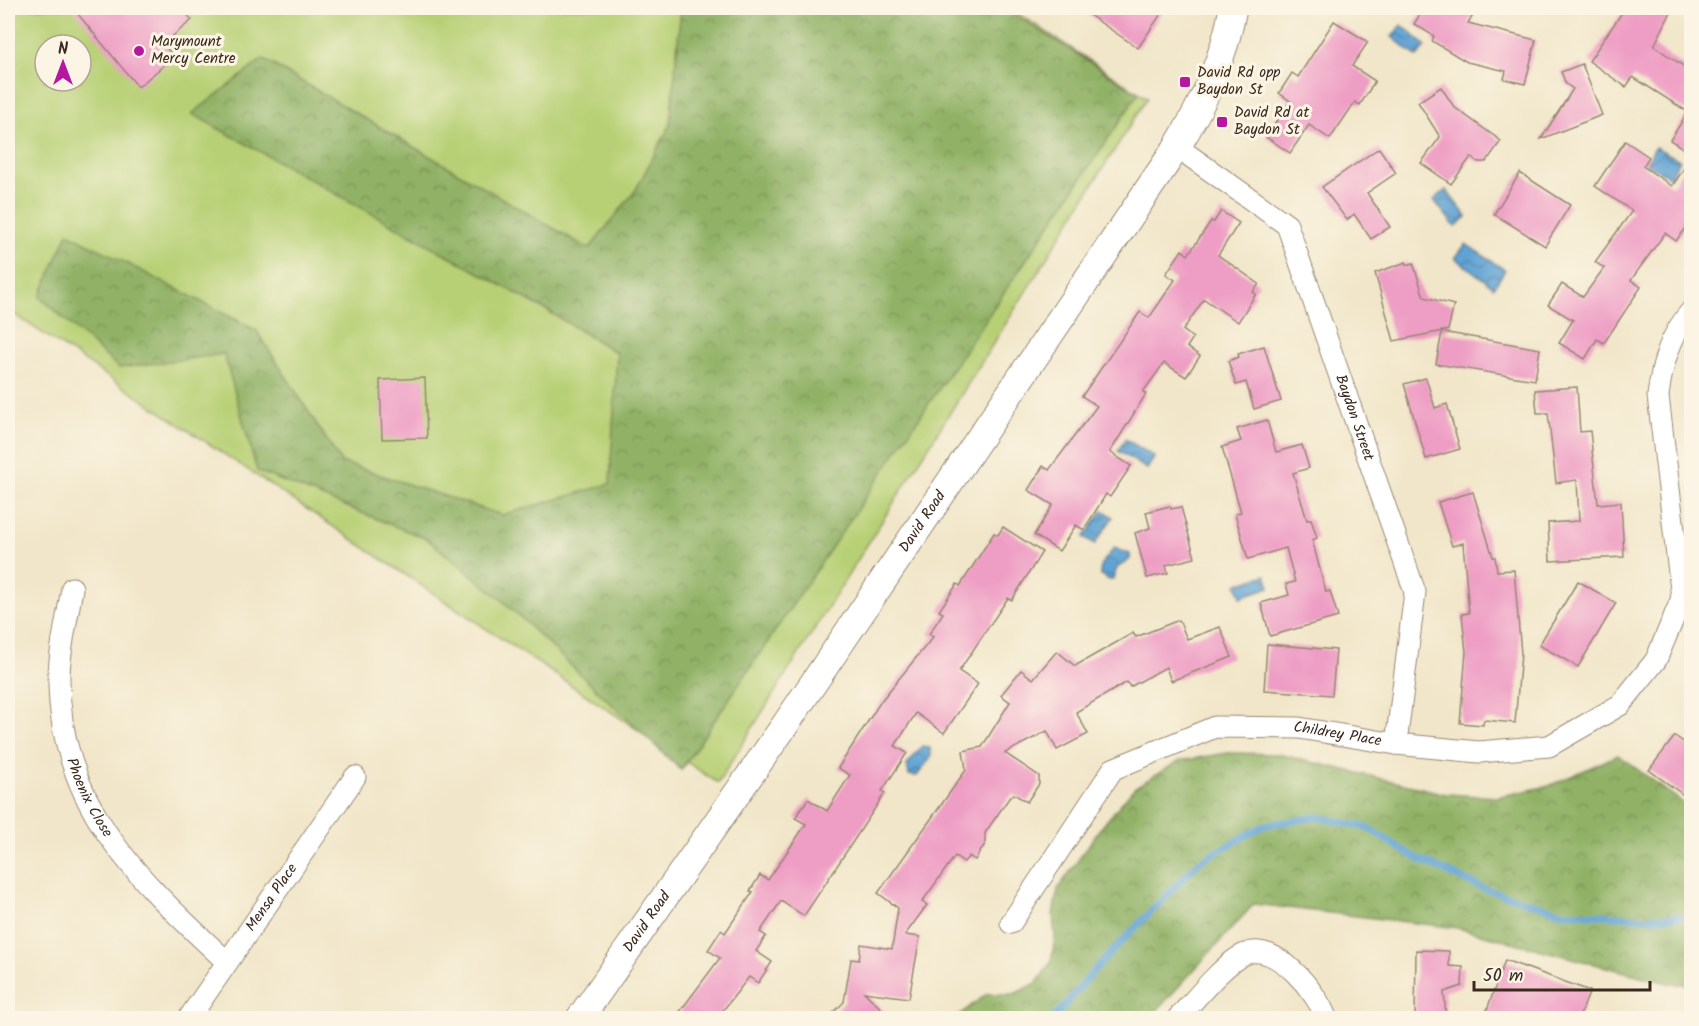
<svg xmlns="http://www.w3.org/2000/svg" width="1699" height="1026" font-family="Kalam,sans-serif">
  <defs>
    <pattern id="forest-crowns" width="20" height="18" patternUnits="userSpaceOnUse" patternTransform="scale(1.5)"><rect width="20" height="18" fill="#91b266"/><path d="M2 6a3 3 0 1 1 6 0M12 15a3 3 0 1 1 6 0" fill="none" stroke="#789153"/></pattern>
    <pattern id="water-waves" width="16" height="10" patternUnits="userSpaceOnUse" patternTransform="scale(1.5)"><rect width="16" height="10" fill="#5fa3d4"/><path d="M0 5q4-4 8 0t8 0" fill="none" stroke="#5085ab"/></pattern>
  </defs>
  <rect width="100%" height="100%" fill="#fcf5e5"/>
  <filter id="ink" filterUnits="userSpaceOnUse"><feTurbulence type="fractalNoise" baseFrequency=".0167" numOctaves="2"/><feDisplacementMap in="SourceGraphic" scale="12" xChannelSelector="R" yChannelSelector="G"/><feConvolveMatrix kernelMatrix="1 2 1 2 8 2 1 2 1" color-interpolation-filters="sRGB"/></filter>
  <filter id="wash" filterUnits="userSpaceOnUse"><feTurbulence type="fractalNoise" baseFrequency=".008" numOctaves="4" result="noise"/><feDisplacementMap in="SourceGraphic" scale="24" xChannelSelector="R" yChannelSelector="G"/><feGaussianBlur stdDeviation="1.35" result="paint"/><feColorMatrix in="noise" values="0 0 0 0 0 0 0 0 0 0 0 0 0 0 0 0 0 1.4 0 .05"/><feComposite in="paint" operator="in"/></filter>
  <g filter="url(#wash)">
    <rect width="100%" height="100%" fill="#f1e6c9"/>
    <path fill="#b7d075" stroke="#797d4a" stroke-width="1.5" fill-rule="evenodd" d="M8 8H1010L1147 98 718 783 8 310ZM45 45H81V81H45Z"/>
    <g fill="url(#forest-crowns)" stroke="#666e42" stroke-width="1.5">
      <polygon points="681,8 1004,8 1139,93 681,770 500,598 427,539 257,471 224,354 119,368 40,297 68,233 256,330 341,462 502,515 610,484 617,353 548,311 192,114 263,59 589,249 635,191 670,125"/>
      <polygon points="1228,753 1278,754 1446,794 1497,797 1549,786 1618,755 1691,809 1691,984 1671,984 1458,928 1254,904 1150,1018 955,1018 987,994 1014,994 1037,983 1051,962 1055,937 1053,915 1058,889 1099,830 1134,788 1179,761"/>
    </g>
    <g fill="url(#water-waves)" stroke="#4d6679" stroke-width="1.5">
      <polygon points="1402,25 1426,46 1417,57 1392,37"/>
      <polygon points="1655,147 1680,160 1670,177 1646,164"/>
      <polygon points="1446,190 1467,217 1455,227 1434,200"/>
      <polygon points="1466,244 1505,270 1494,287 1455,258"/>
      <polygon points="1125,439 1155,457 1147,469 1118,451"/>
      <polygon points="1103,510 1113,517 1095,544 1084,537"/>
      <polygon points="1114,548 1130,554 1130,559 1117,568 1113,579 1109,580 1100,574 1101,565"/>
      <polygon points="1266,575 1270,587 1241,597 1237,584"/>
      <polygon points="922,746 930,748 931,757 917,776 909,775 907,765"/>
    </g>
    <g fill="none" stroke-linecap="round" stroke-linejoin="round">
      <polyline stroke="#5fa3d4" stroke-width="7" points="1054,1018 1098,966 1200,861 1265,825 1318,817 1368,828 1414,857 1482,888 1561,912 1646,918 1692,916"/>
    </g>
    <g id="blocks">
      <g fill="#ee9dc4">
        <polygon points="73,8 181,8 192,20 163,44 174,57 138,87"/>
        <polygon points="1079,8 1165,8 1138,48"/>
        <polygon points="1424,8 1478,8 1468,23 1536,40 1525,84 1504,79 1506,71 1467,62 1432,41 1434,36 1414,24"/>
        <polygon points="1625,8 1673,8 1654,46 1692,72 1692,154 1670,140 1688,112 1633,77 1626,87 1589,61"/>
        <polygon points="1334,21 1368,42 1352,66 1375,81 1360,105 1355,102 1330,139 1309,125 1290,153 1266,137 1290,101 1279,93 1292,73 1298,77"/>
        <polygon points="1582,64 1602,115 1541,139 1573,89 1566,84 1561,72"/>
        <polygon points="1441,87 1454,107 1501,141 1486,162 1478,162 1471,157 1451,184 1421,163 1440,137 1418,102"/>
        <polygon points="1625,141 1649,157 1643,166 1672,186 1692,157 1692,219 1676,241 1665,233 1631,280 1641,287 1604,343 1597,339 1585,359 1559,343 1573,320 1548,305 1562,284 1583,297 1604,268 1595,262 1632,211 1595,186"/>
        <polygon points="1379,148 1396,173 1367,193 1390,227 1371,239 1354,214 1347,220 1322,187"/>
        <polygon points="1520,173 1570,205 1545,246 1494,214"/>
        <polygon points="1221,211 1239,223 1218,255 1259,284 1253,292 1256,294 1238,322 1204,299 1183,330 1193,338 1187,347 1200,356 1186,377 1164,363 1143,392 1146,394 1110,452 1131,466 1110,497 1106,494 1084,530 1076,525 1059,551 1034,535 1053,505 1028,490 1043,466 1049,470 1097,406 1082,396 1140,312 1149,318 1175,280 1166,274 1182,250 1188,255 1211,221 1214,222"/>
        <polygon points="1406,262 1407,265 1413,263 1424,297 1454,305 1448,330 1394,341 1375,273"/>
        <polygon points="1442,332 1540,349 1535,380 1436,364"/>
        <polygon points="1264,346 1281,401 1254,409 1246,382 1236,385 1228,361 1239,357 1238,354"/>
        <polygon points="425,378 427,438 382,439 380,380"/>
        <polygon points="1426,378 1435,408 1447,404 1460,449 1426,459 1404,384"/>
        <polygon points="1577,387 1580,432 1590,431 1598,504 1621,502 1624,557 1550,561 1548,523 1579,521 1577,480 1556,483 1548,413 1537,413 1535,390"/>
        <polygon points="1267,420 1276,452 1302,445 1309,468 1293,473 1307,520 1311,519 1317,538 1312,540 1326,592 1330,591 1338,617 1270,636 1261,603 1289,595 1286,584 1295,582 1286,548 1248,559 1235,514 1241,512 1222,447 1241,441 1237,429"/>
        <polygon points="1473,492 1493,557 1495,557 1497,571 1514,570 1521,654 1515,723 1484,720 1483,725 1460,723 1466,652 1462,614 1469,613 1463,543 1452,546 1438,502"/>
        <polygon points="1170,506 1171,509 1181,507 1195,558 1166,565 1168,573 1147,578 1135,533 1150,528 1146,512"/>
        <polygon points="1003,527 1042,552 1012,600 1008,598 959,671 978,684 944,733 916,713 895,746 907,753 882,791 885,793 804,916 781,901 760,932 766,936 756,951 772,962 758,983 749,977 717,1018 675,1018 720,958 708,950 721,930 725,933 753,892 750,891 760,875 768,880 806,824 795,818 808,799 827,811 850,775 838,768 881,701 933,637 929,634 943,613 939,611 957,584 960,586 994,533 998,535"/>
        <polygon points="1578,581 1616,603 1578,667 1539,645"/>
        <polygon points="1179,620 1187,639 1220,627 1232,657 1171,681 1166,667 1130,687 1127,682 1076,712 1088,734 1057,750 1047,731 1005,753 1039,776 1039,784 1027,802 1014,794 1009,798 985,833 985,844 975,860 969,856 964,862 955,856 922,902 927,905 905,935 920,937 909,998 864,992 891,1018 828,1018 844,1002 851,959 859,960 861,944 892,949 898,908 878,893 966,770 963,751 982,747 1010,702 1001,695 1021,670 1033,679 1057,651 1075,666 1133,633 1136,637"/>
        <polygon points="1267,644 1336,650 1332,695 1264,690"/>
        <polygon points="1675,736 1692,748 1692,801 1649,770"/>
        <polygon points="1416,950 1449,951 1449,966 1463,967 1462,986 1444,992 1446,1018 1415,1018"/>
        <polygon points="1505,960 1590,991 1579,1018 1484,1018"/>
      </g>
    </g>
  </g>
  <g filter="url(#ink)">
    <use href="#blocks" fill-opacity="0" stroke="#968874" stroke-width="1.5"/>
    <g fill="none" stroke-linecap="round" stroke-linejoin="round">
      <g stroke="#968874" stroke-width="23">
        <g id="minor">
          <path id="s1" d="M1177 147 1287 225 1415 592 1396 744"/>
          <path d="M1692 310C1670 335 1662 363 1658 396L1682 598 1692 599"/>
          <path id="s2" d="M72 588C68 616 60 646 59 674 57 805 138 879 226 961"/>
          <path id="s3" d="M1011 923 1113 769 1215 727 1299 728 1396 744 1479 752 1549 746 1620 705 1656 660 1682 598"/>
          <path id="s4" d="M189 1018 355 777"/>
          <path d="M1178 1018C1194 1001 1225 962 1245 954 1276 940 1318 994 1326 1018"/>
        </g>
      </g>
      <g stroke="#968874" stroke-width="29">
        <g id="tertiary">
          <path id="s5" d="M580 1018 785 725 1177 147C1204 102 1224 59 1233 8"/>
        </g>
      </g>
      <use href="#minor" stroke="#fff" stroke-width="21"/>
      <use href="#tertiary" stroke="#fff" stroke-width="27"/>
    </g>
  </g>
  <g fill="#b5179e" stroke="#fcf5e5" stroke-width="2">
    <circle cx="139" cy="51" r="6"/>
    <rect x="1179" y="76" width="12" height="12" rx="3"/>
    <rect x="1216" y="116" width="12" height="12" rx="3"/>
  </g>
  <g text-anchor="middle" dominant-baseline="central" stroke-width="6" stroke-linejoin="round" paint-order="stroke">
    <g font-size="15" fill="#3b2a1e" stroke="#fcf5e5" text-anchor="start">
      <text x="151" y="42">Marymount<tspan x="151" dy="17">Mercy Centre</tspan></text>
      <text x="1197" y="73">David Rd opp<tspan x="1197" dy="17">Baydon St</tspan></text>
      <text x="1234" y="113">David Rd at<tspan x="1234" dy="17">Baydon St</tspan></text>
    </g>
    <g font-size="15" fill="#3b2a1e" stroke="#fcf5e5">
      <text stroke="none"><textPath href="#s1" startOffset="339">Baydon Street</textPath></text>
      <text stroke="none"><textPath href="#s5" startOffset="603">David Road</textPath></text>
      <text stroke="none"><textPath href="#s3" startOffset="418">Childrey Place</textPath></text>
      <text stroke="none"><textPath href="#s2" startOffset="216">Phoenix Close</textPath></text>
      <text stroke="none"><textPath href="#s4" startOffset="146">Mensa Place</textPath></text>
      <text stroke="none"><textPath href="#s5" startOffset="117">David Road</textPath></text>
    </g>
  </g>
  <rect width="1699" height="1026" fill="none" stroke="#fcf5e5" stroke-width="30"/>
  <g transform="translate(63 63)"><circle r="28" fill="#fcf5e5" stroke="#afa495" stroke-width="1.5"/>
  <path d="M0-4.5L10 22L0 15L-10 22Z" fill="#b5179e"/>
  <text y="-9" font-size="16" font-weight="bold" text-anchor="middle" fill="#3b2a1e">N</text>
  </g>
  <path d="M1474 981v9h176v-9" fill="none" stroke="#3b2a1e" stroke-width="3"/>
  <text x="1483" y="981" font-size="18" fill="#3b2a1e" stroke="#fcf5e5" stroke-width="4.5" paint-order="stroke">50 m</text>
</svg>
